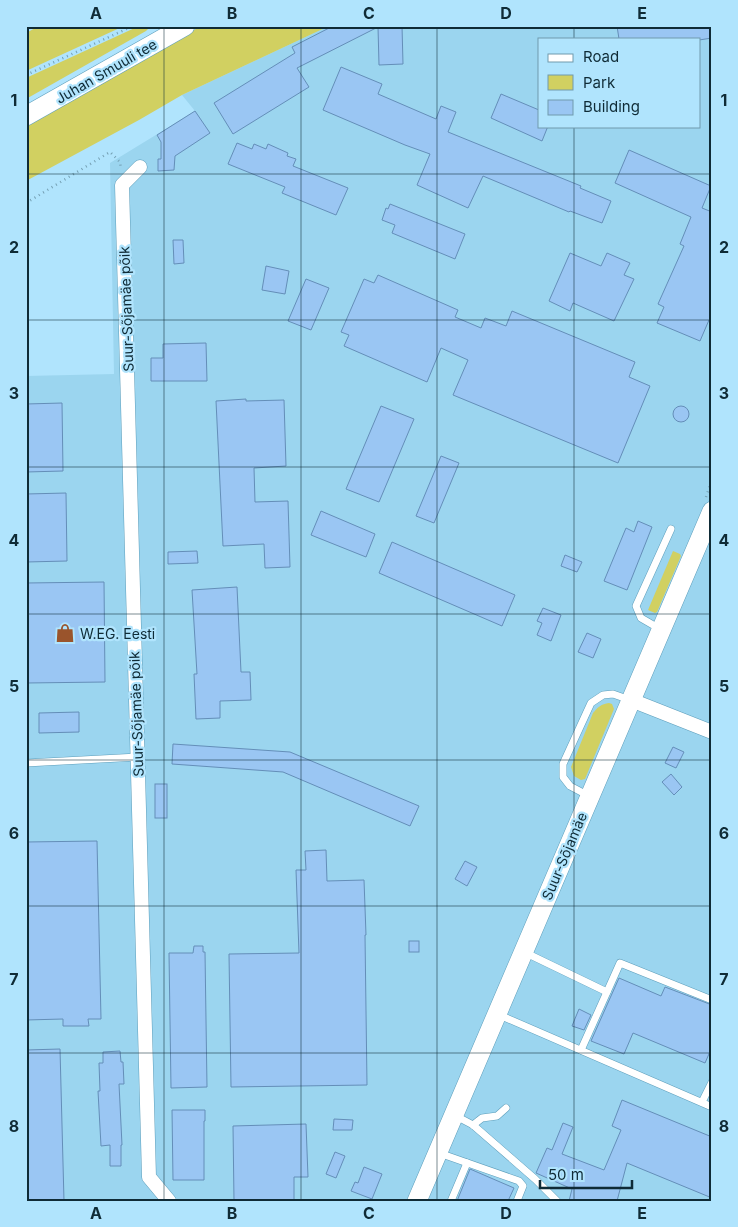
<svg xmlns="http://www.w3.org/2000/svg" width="738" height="1227" font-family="Inter,sans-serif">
  <rect width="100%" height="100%" fill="#b0e4fd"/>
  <path fill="#9bd5ef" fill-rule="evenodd" d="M329 26H712V1201H26V376L114 374 110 163 195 111 182 95ZM539 39H699V126H539Z"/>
  <g fill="#d1d061">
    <polygon points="39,26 124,26 26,71 26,33"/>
    <polygon points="139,26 150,27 146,31 26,99 26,78"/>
    <polygon points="201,26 329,26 182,95 139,120 26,181 26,127"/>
    <polygon points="673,551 680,554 681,556 657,612 655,613 648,610"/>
    <path d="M609 703 612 704 614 709 585 779 581 780 574 776 571 767 593 713C598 707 601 704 609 703Z"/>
  </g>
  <g fill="#9ac6f3" stroke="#648eb8">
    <polygon points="333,26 402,26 403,64 379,65 378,27 297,68 309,87 233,134 214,103 295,53 292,47"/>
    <polygon points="617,26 712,26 712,38 699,40 699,39 619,39"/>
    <polygon points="341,67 382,84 378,94 436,119 441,106 456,112 448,132 581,186 580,188 611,201 602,223 570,211 569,212 483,176 468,208 417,185 430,154 405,145 323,110"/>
    <polygon points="501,94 539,110 539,126 548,126 542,141 491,118"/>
    <polygon points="195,111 210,133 175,156 174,170 158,171 158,159 161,159 161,142 157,135"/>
    <polygon points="237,143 252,149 254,144 266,149 268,144 288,153 287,156 296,159 293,166 348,188 336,215 282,193 285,187 228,164"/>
    <polygon points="629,150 711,186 702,208 712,212 712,321 709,320 700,341 657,323 664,307 658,304 684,246 680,244 691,217 615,183"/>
    <polygon points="390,204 465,234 455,259 392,233 395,225 382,220 386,208 388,209"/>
    <polygon points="173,240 183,240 184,263 174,264"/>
    <polygon points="570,253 601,266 607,253 630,263 624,275 634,279 614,321 573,303 570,311 549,301"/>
    <polygon points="266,266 289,271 285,294 262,290"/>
    <polygon points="378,275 458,310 455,317 481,328 485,318 506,326 512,311 635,362 629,377 650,386 618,463 453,395 468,360 441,348 427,382 344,346 349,335 341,332 364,279 374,283"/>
    <polygon points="306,279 329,288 311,330 288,321"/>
    <polygon points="206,343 207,381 151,381 151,358 163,358 163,344"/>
    <polygon points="246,399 246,401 284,400 286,466 254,468 255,502 288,501 290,567 265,568 264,544 223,546 216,401"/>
    <polygon points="62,403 63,471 26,472 26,404"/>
    <polygon points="381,406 414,419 379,502 346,489"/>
    <circle cx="681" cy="414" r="8"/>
    <polygon points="441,456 459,463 434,523 416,516"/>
    <polygon points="66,493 67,561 26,562 26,494"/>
    <polygon points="321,511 375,534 366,557 311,535"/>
    <polygon points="638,521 652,527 627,590 604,581 626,528 634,532"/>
    <polygon points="392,542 515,595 502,626 379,573"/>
    <polygon points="197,551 198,563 168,564 168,552"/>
    <polygon points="565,555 582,562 577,572 561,566"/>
    <polygon points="104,582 105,682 26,683 26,583"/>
    <polygon points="237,587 241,672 250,672 251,700 220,701 220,718 196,719 194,674 197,674 192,590"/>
    <polygon points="543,608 561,615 551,641 537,635 542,623 537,621"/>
    <polygon points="587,633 601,639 593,658 578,652"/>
    <polygon points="79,712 79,732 39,733 39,713"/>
    <polygon points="173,744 290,752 419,806 410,826 283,772 172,764"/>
    <polygon points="673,747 684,752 676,768 665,763"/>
    <polygon points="671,774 682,787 674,795 662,782"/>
    <rect x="155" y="784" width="12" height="34"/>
    <polygon points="97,841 101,1019 88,1019 89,1026 63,1026 63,1019 26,1020 26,842"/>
    <polygon points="326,850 327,881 364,880 366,935 365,935 367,1085 231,1087 229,954 299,953 296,870 306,870 305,851"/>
    <polygon points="465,861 477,867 467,886 455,879"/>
    <rect x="409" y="941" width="10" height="11"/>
    <polygon points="194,946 203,946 203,952 205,952 207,1087 171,1088 169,953 193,953"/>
    <polygon points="619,978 661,996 665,987 712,1005 712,1047 705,1063 633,1033 624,1054 591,1041"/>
    <polygon points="579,1009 591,1015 584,1030 572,1026"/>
    <polygon points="60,1049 64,1201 26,1201 26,1050"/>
    <polygon points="120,1051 121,1062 123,1062 124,1084 119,1084 122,1145 121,1145 121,1166 110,1166 110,1145 101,1146 98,1091 100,1091 99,1063 103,1063 103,1052"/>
    <polygon points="622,1100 712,1137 712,1198 627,1163 617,1201 569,1201 572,1189 536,1173 547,1148 552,1150 563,1123 573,1127 562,1154 604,1170 621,1130 612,1126"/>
    <polygon points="172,1110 205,1110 205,1121 204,1121 204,1180 173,1180"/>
    <polygon points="334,1119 353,1120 352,1130 333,1130"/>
    <polygon points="306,1124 308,1177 294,1177 294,1201 234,1201 233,1126"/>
    <polygon points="335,1152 345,1156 336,1178 326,1174"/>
    <polygon points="364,1167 382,1174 372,1199 351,1191 355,1182 358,1183"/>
    <polygon points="470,1169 514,1188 508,1201 457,1201"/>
  </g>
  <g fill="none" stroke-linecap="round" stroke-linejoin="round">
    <g stroke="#5d9ebb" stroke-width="8">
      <g id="service">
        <polyline points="660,629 641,618 636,606 671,529"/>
        <polyline points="26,763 138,757"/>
        <polyline points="589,796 570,786 563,777 563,764 591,703 603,695 613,694 630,700"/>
        <polyline points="524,952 607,992"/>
        <polyline points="497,1014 712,1107"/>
        <polyline points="581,1050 620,963 712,1000"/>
        <polyline points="702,1102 712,1082"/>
        <polyline points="454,1115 473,1125 535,1179 557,1201"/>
        <polyline points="473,1125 482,1118 497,1116 506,1108"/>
        <polyline points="439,1153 519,1181 523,1186 517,1201"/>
        <polyline points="451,1201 467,1163"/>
      </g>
    </g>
    <g stroke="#5d9ebb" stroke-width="15">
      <g id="minor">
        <polyline points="140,167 122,185 149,1177 169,1201"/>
        <polyline points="631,700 712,732"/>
      </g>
    </g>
    <g stroke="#5d9ebb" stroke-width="20">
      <g id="secondary">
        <polyline points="26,116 185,26"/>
        <polyline points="417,1201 712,511"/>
      </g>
    </g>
    <g stroke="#75a0b4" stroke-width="2.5" stroke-dasharray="1 4" stroke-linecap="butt">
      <polyline points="26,75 133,26"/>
      <polyline points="26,203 110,152 120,162 121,169"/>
      <polyline points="706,497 712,479"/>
    </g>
    <use href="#service" stroke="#fff" stroke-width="7"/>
    <use href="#minor" stroke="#fff" stroke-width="14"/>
    <use href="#secondary" stroke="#fff" stroke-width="19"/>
  </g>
  <path fill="none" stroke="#0f2b36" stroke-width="1" stroke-opacity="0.55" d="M164 26V1201M301 26V1201M437 26V1201M574 26V39M574 126V1201M26 174H712M26 320H712M26 467H712M26 614H712M26 760H712M26 906H712M26 1053H712"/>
  <defs>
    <g id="shop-bare" transform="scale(1.5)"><path d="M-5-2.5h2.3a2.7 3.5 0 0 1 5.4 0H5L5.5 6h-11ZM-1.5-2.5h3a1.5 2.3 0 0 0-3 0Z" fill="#9a542c" stroke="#b0e4fd" stroke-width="2.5" paint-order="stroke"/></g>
  </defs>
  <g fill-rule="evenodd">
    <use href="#shop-bare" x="65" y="633"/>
  </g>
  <g text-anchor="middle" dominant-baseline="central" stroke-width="4.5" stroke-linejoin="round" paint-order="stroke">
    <g font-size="14" fill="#0f2b36" stroke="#b0e4fd">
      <text transform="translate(106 71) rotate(-30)">Juhan Smuuli tee</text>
      <text transform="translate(126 309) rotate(-92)">Suur-Sõjamäe põik</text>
      <text transform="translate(136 714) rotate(-92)">Suur-Sõjamäe põik</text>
      <text transform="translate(564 856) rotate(-67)">Suur-Sõjamäe</text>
    </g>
    <g font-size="14" fill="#0f2b36" stroke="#b0e4fd" text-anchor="start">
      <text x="80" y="633">W.EG. Eesti</text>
    </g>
  </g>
  <rect width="738" height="1227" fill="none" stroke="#b0e4fd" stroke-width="55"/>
  <rect x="538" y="38" width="162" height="90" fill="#b0e4fd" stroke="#709aad"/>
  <rect x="548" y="54" width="25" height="8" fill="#ffffff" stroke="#709aad"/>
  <text x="583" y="62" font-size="15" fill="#0f2b36">Road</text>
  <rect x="548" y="75" width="25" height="15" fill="#d1d061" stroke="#709aad"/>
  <text x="583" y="88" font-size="15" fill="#0f2b36">Park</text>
  <rect x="548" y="100" width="25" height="15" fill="#9ac6f3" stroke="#709aad"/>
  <text x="583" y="112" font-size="15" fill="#0f2b36">Building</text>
  <path d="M540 1180v8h92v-8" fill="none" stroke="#0f2b36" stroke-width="2.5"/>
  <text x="548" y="1180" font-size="15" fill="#0f2b36" stroke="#b0e4fd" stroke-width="4" paint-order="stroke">50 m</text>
  <rect x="28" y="28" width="682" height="1172" fill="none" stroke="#0f2b36" stroke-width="2"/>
  <g font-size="16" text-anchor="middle" font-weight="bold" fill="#0f2b36">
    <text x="96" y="19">A</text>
    <text x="232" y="19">B</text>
    <text x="369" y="19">C</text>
    <text x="506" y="19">D</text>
    <text x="642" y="19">E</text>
    <text x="14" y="106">1</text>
    <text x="724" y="106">1</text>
    <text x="14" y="253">2</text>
    <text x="724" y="253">2</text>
    <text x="14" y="399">3</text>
    <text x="724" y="399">3</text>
    <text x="14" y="546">4</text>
    <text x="724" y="546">4</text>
    <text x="14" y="692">5</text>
    <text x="724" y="692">5</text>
    <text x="14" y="839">6</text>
    <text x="724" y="839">6</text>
    <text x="14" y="985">7</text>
    <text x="724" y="985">7</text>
    <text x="14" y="1132">8</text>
    <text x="724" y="1132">8</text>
    <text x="96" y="1219">A</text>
    <text x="232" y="1219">B</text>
    <text x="369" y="1219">C</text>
    <text x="506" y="1219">D</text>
    <text x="642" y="1219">E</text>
  </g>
</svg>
